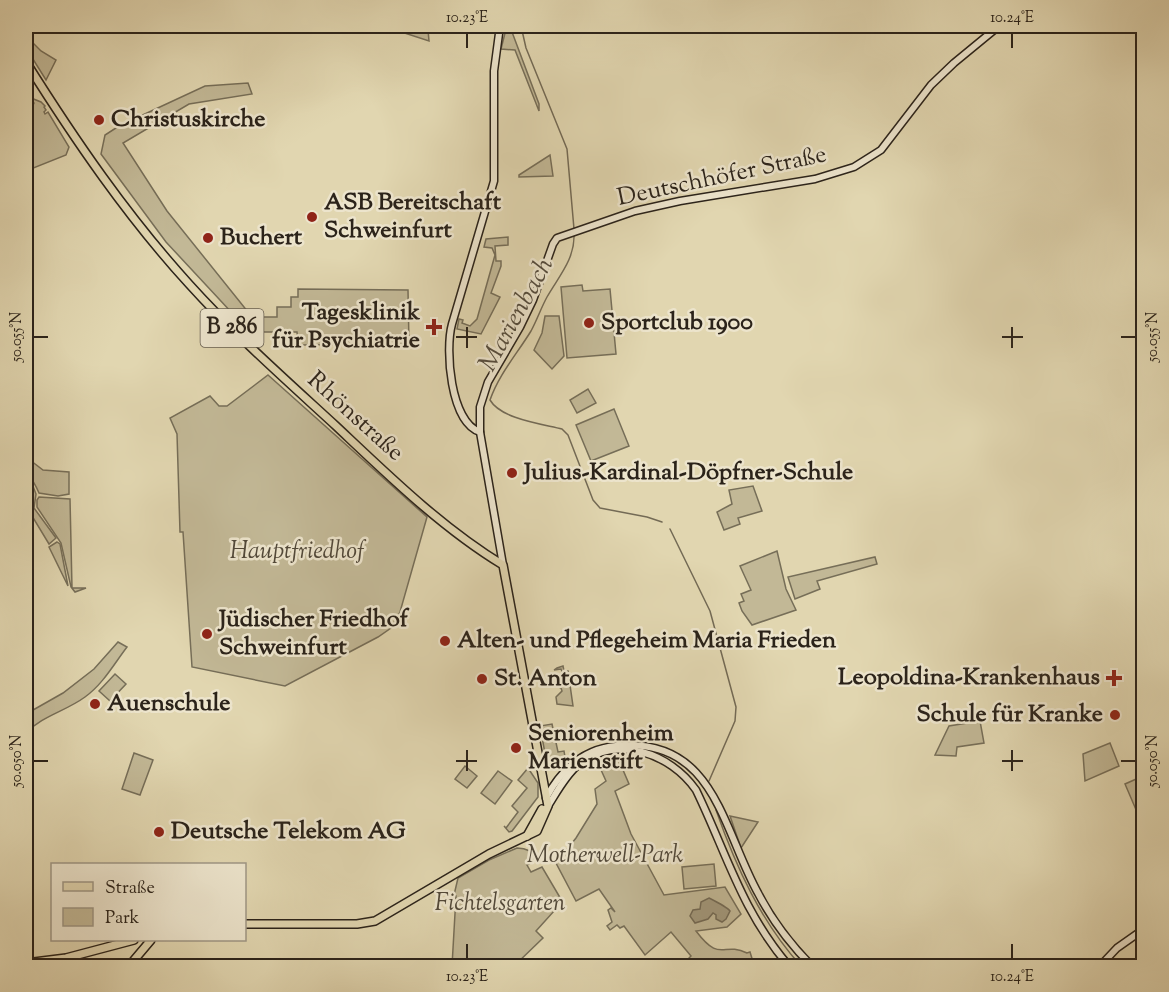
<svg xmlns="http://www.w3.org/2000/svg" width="1169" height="992" font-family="'Sorts Mill Goudy',serif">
  <rect width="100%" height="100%" fill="#e1d6b0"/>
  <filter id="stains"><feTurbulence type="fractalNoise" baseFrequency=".00333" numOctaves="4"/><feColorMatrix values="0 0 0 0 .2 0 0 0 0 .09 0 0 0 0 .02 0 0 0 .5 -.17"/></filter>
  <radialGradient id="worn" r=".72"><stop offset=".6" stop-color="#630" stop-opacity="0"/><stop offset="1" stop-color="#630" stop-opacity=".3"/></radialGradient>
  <g fill="#c2b896" stroke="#766e58" stroke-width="1.5">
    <polygon points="383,26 431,26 428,30 429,41"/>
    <polygon points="512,32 539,104 539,111 515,50 501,49 505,33"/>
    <polygon points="26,36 41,51 56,60 46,80 26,48"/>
    <polygon points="248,83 252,94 189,104 123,143 167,211 252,317 277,317 277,307 291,307 291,297 298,297 298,289 408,290 409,344 298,345 297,332 264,332 252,318 246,328 166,242 101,154 105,135 119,126 205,86"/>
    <polygon points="26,96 41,102 45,106 44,107 46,110 44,112 45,114 48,112 69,147 66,155 26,171 26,102 32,107 34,103 26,99"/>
    <polygon points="550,155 553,176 519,177 519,175"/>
    <polygon points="508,237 508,245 495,246 496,261 501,261 501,266 491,293 500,297 481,334 457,329 459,319 463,320 462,323 470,326 477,319 495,255 492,248 484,247 486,239"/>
    <polygon points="582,285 583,291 610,289 616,354 567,358 561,287"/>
    <polygon points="545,316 559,316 564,356 552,369 534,350 542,333"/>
    <polygon points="268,375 427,517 400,612 391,628 378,637 285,686 192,667 183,532 180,532 177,434 170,418 210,396 219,406 227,406"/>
    <polygon points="588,389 596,403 577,413 570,400"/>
    <polygon points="614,409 629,446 591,461 576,425"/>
    <path d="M26 457 43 470 69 472V494L58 496 39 493C33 478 25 474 26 457Z"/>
    <polygon points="26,481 31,481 36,494 34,508 56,538 49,544 26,506"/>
    <polygon points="753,486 762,511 738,518 740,524 724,530 717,512 732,504 729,490"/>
    <polygon points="39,497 70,499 72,588 86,588 75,592 71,587 61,543 37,507 37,500"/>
    <polygon points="57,542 60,544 68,586 49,547"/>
    <polygon points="777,551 786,589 796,610 752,625 742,611 739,603 744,601 741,594 751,590 740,566"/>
    <polygon points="875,557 877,564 817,581 820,589 795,599 788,577"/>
    <path d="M118 642 127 647C114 664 103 684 85 697 66 711 42 716 26 733V714L63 693 94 669Z"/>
    <polygon points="563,666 564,671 568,671 573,706 557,704 556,697 562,691 561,688 556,686 555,682 556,681 558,685 564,684 565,679 561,669 554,670 557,668"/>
    <polygon points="115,674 126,684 110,701 99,691"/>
    <polygon points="980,721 984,743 957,747 956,756 935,755 949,726"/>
    <polygon points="552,724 558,752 564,751 565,757 553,764 546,759 540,726"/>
    <polygon points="1110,743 1119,766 1085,781 1083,754"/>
    <polygon points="134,753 153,760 140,795 122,789"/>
    <path d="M617 756 629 784 615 791 631 834 664 895 725 887 741 914 727 927 696 931C721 964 722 941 747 953L750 952 754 965 749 966H689L686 961 691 956 671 932 645 955 624 926 620 928 617 925 610 930 607 926 612 922 608 910 611 908 615 912 599 889 576 901 556 863 576 838 597 804 595 789 606 781 597 761Z"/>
    <polygon points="465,766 477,776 467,788 455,779"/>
    <polygon points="528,768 538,783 538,797 512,831 509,832 504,826 506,828 518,812 512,806 527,788 518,780"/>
    <polygon points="498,771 512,781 495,804 481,793"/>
    <polygon points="1143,776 1144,778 1143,826 1125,784"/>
    <polygon points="730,816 758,822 741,848"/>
    <path d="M517 848C526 848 533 851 538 859L527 865 531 872 542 867 565 906 554 911 536 931 543 938 514 966H452L456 896 454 895 458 878 489 860Z"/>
    <polygon points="714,864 716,886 684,889 682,867"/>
  </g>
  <path fill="#a3997d" stroke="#736a55" stroke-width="1.5" d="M709 898C713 900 727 907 730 911L726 919 722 922 716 919V915L713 913 708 919 695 923 690 916 693 910 700 909 701 902Z"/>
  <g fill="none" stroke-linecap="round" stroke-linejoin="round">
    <g stroke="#736a55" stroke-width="1.5">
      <polyline points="521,26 526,48 567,149 574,229"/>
      <path d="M574 234C575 259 559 276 547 297 541 308 537 320 531 331 517 354 499 374 490 400 501 419 542 424 562 429L568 435 593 500 600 508 647 517 662 522"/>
      <polyline points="670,529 710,611 736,707 735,721 709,781"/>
      <path d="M716 810C736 867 761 922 801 966"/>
    </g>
    <g stroke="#2b231a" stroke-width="9">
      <g id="secondary">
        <path d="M480 432C450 422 445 349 452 324L494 181V71L500 26"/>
        <polyline points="503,565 480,432 480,407 488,382 520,327 533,300 553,244 557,238 635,211 680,201 815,179 854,167 881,150 931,85 954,63 999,26"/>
        <path d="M546 798C561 770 583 749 616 746 714 736 722 828 758 893 772 920 791 945 812 966"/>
        <path d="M548 806C557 792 565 776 578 765 617 734 670 753 696 790 727 854 741 910 789 966"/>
        <polyline points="1100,966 1117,948 1144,929"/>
      </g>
    </g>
    <g stroke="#2b231a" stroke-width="10">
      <g id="primary">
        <path d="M26 62C75 140 127 216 189 284 235 335 286 380 336 426 388 475 442 528 503 565L548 806 537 831 489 854 375 921 357 924H244"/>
        <polyline points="527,836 542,809"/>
        <polyline points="26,963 66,958 134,940"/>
        <polyline points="129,966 151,940"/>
      </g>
    </g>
    <use href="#secondary" stroke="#ece4cc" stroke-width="6"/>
    <use href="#primary" stroke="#e1d6b0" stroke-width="7"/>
  </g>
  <path fill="none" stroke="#2b231a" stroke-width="2" d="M467 33V48M1012 33V48M467 327V348M1012 327V348M33 337H48M456 337H477M1002 337H1023M1121 337H1136M467 750V771M1012 750V771M33 761H48M456 761H477M1002 761H1023M1121 761H1136M467 944V959M1012 944V959"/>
  <g fill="#8f2418" stroke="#ece4cc" stroke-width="2">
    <circle cx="99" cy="120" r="6"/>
    <circle cx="312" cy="217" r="6"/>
    <circle cx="208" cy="238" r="6"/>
    <circle cx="589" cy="323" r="6"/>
    <path d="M431 318h6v6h6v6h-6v6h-6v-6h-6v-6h6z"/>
    <circle cx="512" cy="473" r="6"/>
    <circle cx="207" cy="634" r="6"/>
    <circle cx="445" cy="641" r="6"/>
    <path d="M1111 669h6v6h6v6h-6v6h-6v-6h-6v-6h6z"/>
    <circle cx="482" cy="679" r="6"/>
    <circle cx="95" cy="704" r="6"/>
    <circle cx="1115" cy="715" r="6"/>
    <circle cx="516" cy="748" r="6"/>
    <circle cx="159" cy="832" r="6"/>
  </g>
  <g text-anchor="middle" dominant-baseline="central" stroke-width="5" stroke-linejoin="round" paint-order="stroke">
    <rect fill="#ece4cc" stroke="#655d4f" stroke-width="1.5" x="200.5" y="309" width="63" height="38" rx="4.5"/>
    <g font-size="22" font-weight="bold" fill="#2b231a">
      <text x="232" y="328">B 286</text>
    </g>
    <g font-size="24" font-weight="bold" fill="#2b231a" stroke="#ece4cc" text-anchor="start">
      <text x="111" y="120">Christuskirche</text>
      <text x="324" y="203">ASB Bereitschaft<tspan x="324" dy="28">Schweinfurt</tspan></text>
      <text x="220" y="238">Buchert</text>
      <text x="420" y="313" text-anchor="end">Tagesklinik<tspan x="420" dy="28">für Psychiatrie</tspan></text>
      <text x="601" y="323">Sportclub 1900</text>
      <text x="524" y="473">Julius-Kardinal-Döpfner-Schule</text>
      <text x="219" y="620">Jüdischer Friedhof<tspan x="219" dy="28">Schweinfurt</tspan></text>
      <text x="457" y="641">Alten- und Pflegeheim Maria Frieden</text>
      <text x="1100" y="678" text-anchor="end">Leopoldina-Krankenhaus</text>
      <text x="494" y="679">St. Anton</text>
      <text x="107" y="704">Auenschule</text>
      <text x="1103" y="715" text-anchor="end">Schule für Kranke</text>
      <text x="528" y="734">Seniorenheim<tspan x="528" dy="28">Marienstift</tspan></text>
      <text x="171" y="832">Deutsche Telekom AG</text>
    </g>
    <g font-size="24" fill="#2b231a" stroke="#ece4cc">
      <text transform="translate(722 177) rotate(-12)">Deutschhöfer Straße</text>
      <text transform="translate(355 417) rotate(42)">Rhönstraße</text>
    </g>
    <g font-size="24" font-style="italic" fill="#514839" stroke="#ece4cc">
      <text x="297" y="552">Hauptfriedhof</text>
      <text x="605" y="856">Motherwell-Park</text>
      <text x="500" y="904">Fichtelsgarten</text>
    </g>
    <g font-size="26" font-style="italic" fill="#554c3d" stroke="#ece4cc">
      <text transform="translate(517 315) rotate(-61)">Marienbach</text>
    </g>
  </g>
  <rect width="1169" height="992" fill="none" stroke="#e1d6b0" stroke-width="66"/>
  <rect x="51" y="863" width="195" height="78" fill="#ece4cc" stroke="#9f9785" stroke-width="1.5"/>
  <rect x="63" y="882" width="30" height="9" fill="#e1d6b0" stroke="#9f9785" stroke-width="1.5"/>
  <text x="105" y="893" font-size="18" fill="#2b231a">Straße</text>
  <rect x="63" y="908" width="30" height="18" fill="#c2b896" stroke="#9f9785" stroke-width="1.5"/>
  <text x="105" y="923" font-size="18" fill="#2b231a">Park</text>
  <rect x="33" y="33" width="1103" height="926" fill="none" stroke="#2b231a" stroke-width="2"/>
  <g font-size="15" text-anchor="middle" fill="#2b231a">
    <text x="467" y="22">10.23°E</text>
    <text x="1012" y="22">10.24°E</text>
    <text transform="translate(16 337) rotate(-90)" y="5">50.055°N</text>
    <text transform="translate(1152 337) rotate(-90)" y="5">50.055°N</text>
    <text transform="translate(16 761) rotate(-90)" y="5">50.050°N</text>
    <text transform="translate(1152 761) rotate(-90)" y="5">50.050°N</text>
    <text x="467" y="981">10.23°E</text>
    <text x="1012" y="981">10.24°E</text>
  </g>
  <rect width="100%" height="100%" filter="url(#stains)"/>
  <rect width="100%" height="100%" fill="url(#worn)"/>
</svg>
